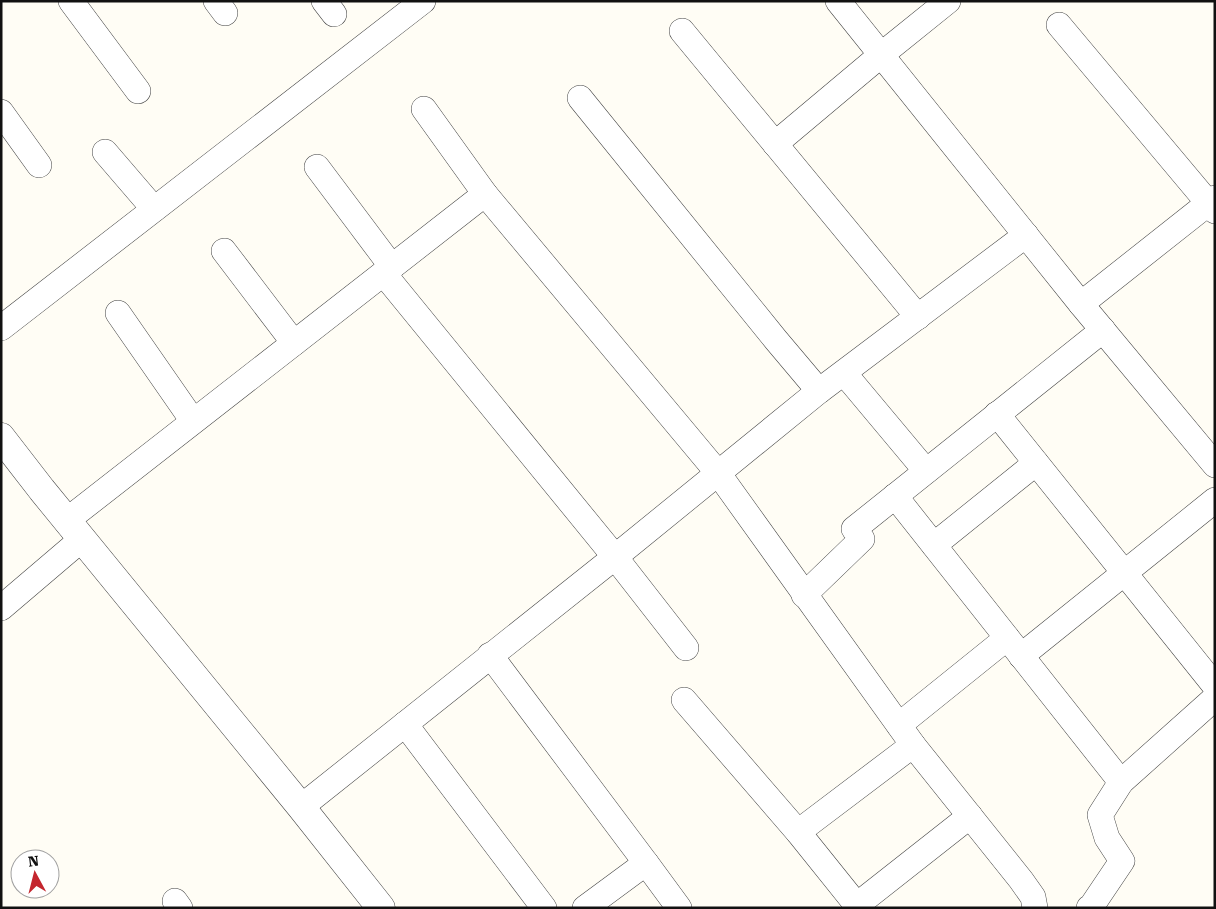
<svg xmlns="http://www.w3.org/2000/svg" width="1216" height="909" font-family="'Roboto Serif',serif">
  <rect width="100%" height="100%" fill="#fffdf5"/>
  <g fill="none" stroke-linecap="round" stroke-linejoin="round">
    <g stroke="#444" stroke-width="26">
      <g id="minor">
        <polyline points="71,1 138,91"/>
        <polyline points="216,1 225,13"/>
        <polyline points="324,1 334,14"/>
        <polyline points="838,1 1081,304 1215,465"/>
        <polyline points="1059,25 1215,211"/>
        <polyline points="682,31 918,317"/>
        <polyline points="580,98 776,340 819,391"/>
        <polyline points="424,109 485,194"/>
        <polyline points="1,112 39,165"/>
        <polyline points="775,144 881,55 948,1"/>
        <polyline points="105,152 154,209"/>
        <polyline points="317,167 392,267"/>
        <polyline points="224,251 294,343"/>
        <polyline points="384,274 615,557 686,648"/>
        <polyline points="1081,304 1215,198"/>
        <polyline points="118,313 193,421"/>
        <polyline points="1,328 423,1"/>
        <polyline points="844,373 926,471"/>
        <polyline points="997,414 1215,686"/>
        <polyline points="895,496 1121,782"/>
        <polyline points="66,521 485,194 718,473 913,745 798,832"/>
        <polyline points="854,529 1103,330"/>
        <polyline points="934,545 1036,463"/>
        <polyline points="804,595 862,539"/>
        <polyline points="1,608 82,539"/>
        <polyline points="490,655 646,863 585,908"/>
        <polyline points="1021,656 1215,500"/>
        <polyline points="684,700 798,832 859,908"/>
        <polyline points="405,724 544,908"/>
        <polyline points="899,725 1007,638"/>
        <polyline points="913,745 1021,880 1033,897 1035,908"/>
        <polyline points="301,807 615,557 819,391 1026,235"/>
        <polyline points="646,863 679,908"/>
        <polyline points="175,901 180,908"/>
        <polyline points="857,905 970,816"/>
        <polyline points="1089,908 1091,907 1122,861 1107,838 1100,815 1121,782 1215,698"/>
      </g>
    </g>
    <g stroke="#444" stroke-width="29">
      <polyline id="tertiary" points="1,437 42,490 301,807 381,908"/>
    </g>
    <use href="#minor" stroke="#fff" stroke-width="25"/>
    <use href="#tertiary" stroke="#fff" stroke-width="28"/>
  </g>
  <rect width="1216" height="909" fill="none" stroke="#111111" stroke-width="5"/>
  <g transform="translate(35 874) rotate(353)"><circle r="24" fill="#ffffff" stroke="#a0a0a0"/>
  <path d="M0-4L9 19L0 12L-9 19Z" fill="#c4262e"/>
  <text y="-8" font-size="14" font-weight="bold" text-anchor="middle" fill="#111111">N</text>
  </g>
</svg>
